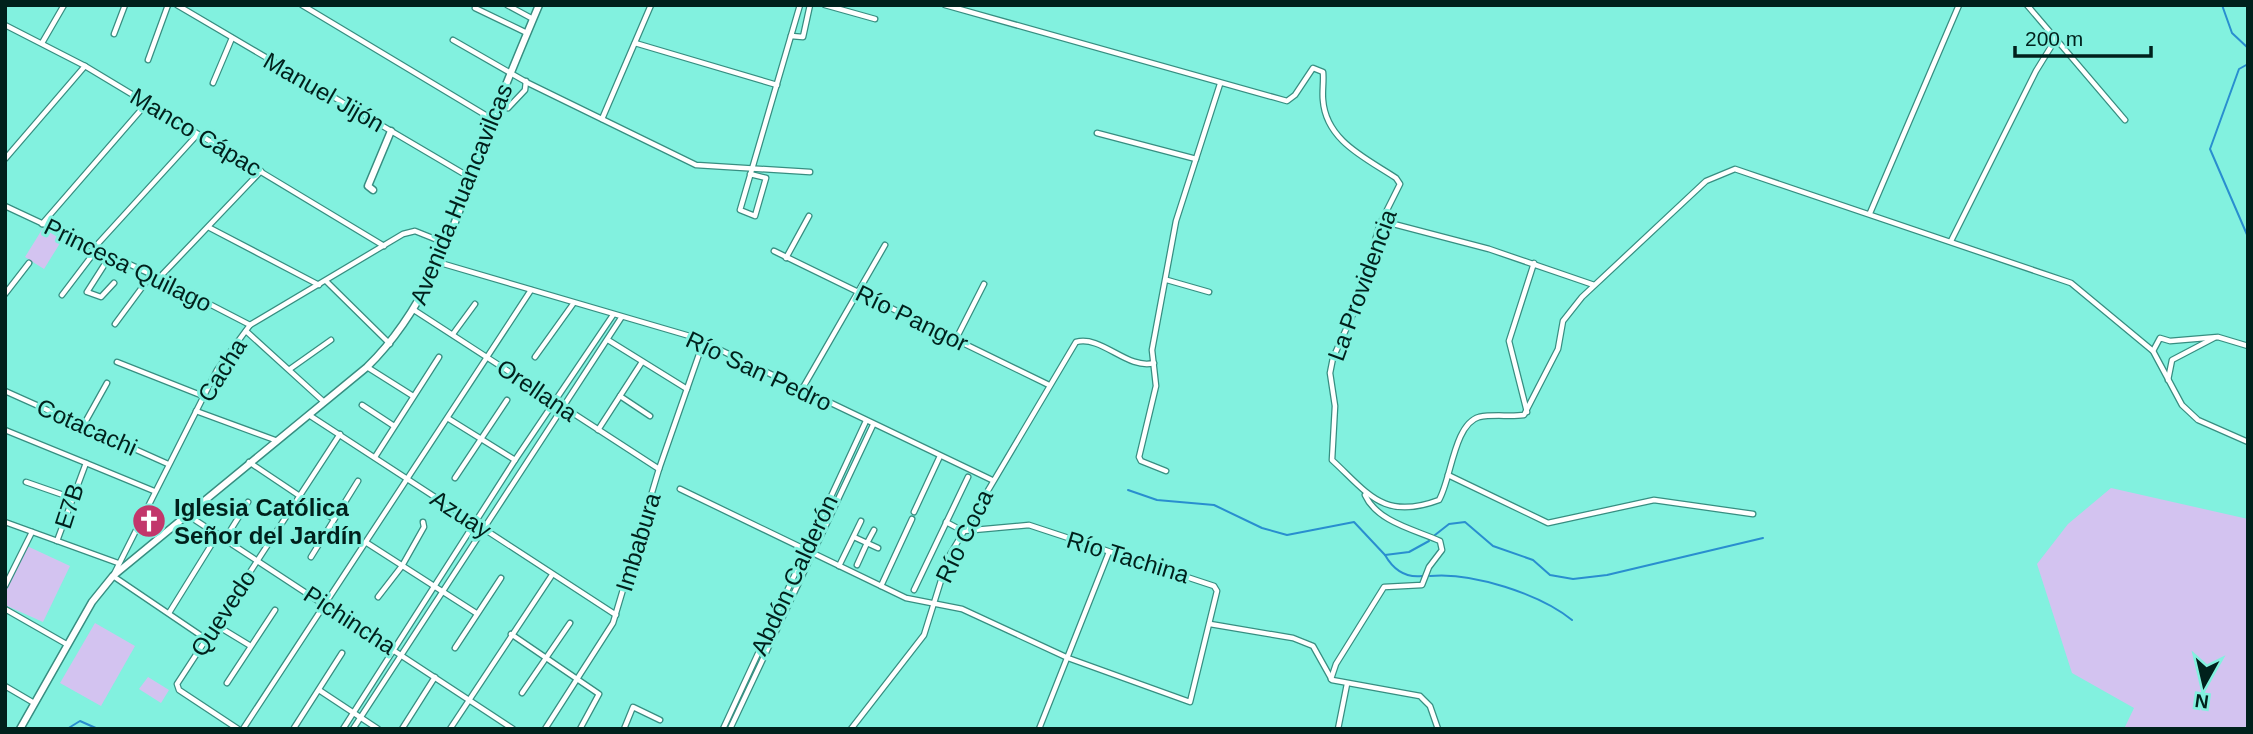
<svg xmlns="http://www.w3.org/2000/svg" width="2253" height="734" font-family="Arial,sans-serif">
  <rect width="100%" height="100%" fill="#82f1df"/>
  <g fill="#d3c3f0">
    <polygon points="43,228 62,240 44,269 25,257"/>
    <polygon points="2111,488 2248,519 2248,729 2124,729 2134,708 2072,673 2037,564 2068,524"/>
    <polygon points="27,546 70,566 43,622 5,605 5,592"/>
    <polygon points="95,623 135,646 101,706 60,683"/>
    <polygon points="148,677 169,690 161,703 139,689"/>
  </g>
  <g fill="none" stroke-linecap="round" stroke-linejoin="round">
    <g stroke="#298ecf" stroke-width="2">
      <polyline points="2222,5 2232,33 2248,48"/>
      <polyline points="2248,64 2239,69 2210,149 2248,237"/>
      <polyline points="1128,490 1157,500 1214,505 1262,528 1287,535 1354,522 1385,555 1409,552 1429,541"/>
      <polyline points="1435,535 1449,524 1465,522 1493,546 1533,560 1550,575 1573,579 1607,575 1763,538"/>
      <path d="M1385 555C1393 569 1405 578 1422 576"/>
      <path d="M1430 576C1472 572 1540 594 1572 620"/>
      <polyline points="67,729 80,721 98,729"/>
    </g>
    <g stroke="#378e81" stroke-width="7">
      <g id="street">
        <polyline points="177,5 471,178"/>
        <polyline points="302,5 492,119"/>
        <polyline points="507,5 533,19"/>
        <polyline points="825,5 875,19"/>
        <path d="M945 5 1287 101 1295 95 1313 68 1323 72C1324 81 1322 91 1323 100 1326 141 1366 158 1396 178L1400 184 1380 224 1353 314 1333 358 1330 373 1335 406 1332 460C1368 493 1383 521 1439 500 1451 480 1454 424 1479 417 1494 414 1510 417 1524 415L1558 349 1563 321 1582 297 1706 181 1735 169 2071 283 2153 351 2182 405 2198 420 2248 442"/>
        <polyline points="2027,5 2125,120"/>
        <polyline points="475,8 527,33"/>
        <polyline points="5,25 85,66 384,246"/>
        <polyline points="114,34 125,5"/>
        <polyline points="791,36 803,37 810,5"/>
        <polyline points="453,40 528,83 696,165 810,172"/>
        <polyline points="42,43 64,5"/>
        <polyline points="635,43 777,85"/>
        <polyline points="148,60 168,5"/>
        <polyline points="213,83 232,38"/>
        <polyline points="508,108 525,90 526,81"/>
        <polyline points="602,119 651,5"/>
        <polyline points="1097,133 1196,159"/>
        <polyline points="5,159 85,66"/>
        <polyline points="750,174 766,178 755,216 740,210 800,5"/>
        <polyline points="5,206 159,278 250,325"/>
        <polyline points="1870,213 1959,5"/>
        <polyline points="1382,221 1489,249 1594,285"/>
        <polyline points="42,224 147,103"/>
        <polyline points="210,228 319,285"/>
        <polyline points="1951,241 2036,71 2057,37"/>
        <polyline points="94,248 197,135"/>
        <polyline points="774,251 1049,385"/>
        <polyline points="110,256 87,292 101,297 114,283"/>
        <polyline points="786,258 809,216"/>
        <polyline points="437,262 693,337 992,480"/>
        <polyline points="159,278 261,171"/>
        <polyline points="1167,280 1209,292"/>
        <polyline points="326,281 390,344"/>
        <polyline points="5,294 29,263"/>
        <polyline points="62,295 97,249"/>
        <polyline points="414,310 659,469"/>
        <polyline points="115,324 152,274"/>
        <polyline points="246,331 323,401"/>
        <polyline points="453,334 475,304"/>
        <polyline points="956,339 984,284"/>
        <polyline points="608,340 687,389"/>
        <polyline points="2153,351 2160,338 2170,341 2218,337 2248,346"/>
        <polyline points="535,357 573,304"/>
        <polyline points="117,362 203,396"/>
        <polyline points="367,367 413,396"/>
        <polyline points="290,369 331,340"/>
        <polyline points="2168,380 2172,360 2214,338"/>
        <polyline points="5,391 168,464"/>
        <polyline points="801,391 885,245"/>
        <polyline points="620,396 650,416"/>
        <polyline points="362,405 394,426"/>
        <polyline points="196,411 275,440"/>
        <polyline points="1527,412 1509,341 1534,263"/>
        <polyline points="309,415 616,615"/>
        <polyline points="449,419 515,460"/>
        <polyline points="83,426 107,383"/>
        <polyline points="5,430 86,463"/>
        <polyline points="598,430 642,362"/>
        <polyline points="375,457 439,357"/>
        <polyline points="249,462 334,519"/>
        <polyline points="1166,471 1141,461 1139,457 1156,386 1152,350 1176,221 1220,84"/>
        <polyline points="1448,475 1548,523 1654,500 1753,514"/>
        <polyline points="455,478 507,400"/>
        <polyline points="26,482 72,498"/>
        <polyline points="680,489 906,598 962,609 1068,658 1190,702 1217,591 1214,586 1029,525 963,531 946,522"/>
        <polyline points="914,512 940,456"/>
        <polyline points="186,514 513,729"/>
        <polyline points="5,522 118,563"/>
        <polyline points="874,530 867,543 878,548"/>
        <polyline points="854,537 867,543 857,565"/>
        <polyline points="225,539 248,502"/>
        <polyline points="57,541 86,463 154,491"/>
        <polyline points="367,543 476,613"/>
        <polyline points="311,557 358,481"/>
        <polyline points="839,566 861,521"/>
        <polyline points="5,586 32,532"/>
        <polyline points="881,586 912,519"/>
        <polyline points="914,590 968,477"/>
        <polyline points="378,597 402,566 424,527 423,522"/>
        <polyline points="5,609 68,645"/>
        <polyline points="169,613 218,534"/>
        <polyline points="1210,624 1293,638 1313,646 1332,680 1420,696 1430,706 1438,729"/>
        <polyline points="216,625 249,645"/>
        <polyline points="511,634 599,694 580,729"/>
        <polyline points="206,639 113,576 217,370 250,325 403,234 415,231 445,243"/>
        <polyline points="455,648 501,578"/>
        <path d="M1331 679 1336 664 1384 587 1422 585 1429 567 1442 550 1440 541C1416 530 1377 522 1365 495"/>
        <polyline points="227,683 275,610"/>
        <polyline points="5,686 34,703"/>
        <polyline points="319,690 378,729"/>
        <polyline points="522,693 570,623"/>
        <polyline points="294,728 342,653"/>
        <polyline points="238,729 179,690 177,684 340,434"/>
        <polyline points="243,729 531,290"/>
        <polyline points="343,729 515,460 613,315"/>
        <polyline points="353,729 621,318"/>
        <polyline points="402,729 435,677"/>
        <polyline points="450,729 552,575"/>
        <polyline points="545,729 613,623 659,469 703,343"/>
        <polyline points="624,729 633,707 660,720"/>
        <polyline points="723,729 866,421"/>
        <polyline points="730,729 873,425"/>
        <path d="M851 729 924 635 948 558 1076 342C1102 335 1127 370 1154 363"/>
        <polyline points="1039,729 1109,552"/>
        <polyline points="1338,729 1347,684"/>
      </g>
    </g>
    <g stroke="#378e81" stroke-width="9">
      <g id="secondary">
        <polyline points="373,190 368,186 391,131"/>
        <path d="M20 729 92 602 113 576 367 367C435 301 460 206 492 120 507 81 523 43 539 5"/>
      </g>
    </g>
    <use href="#street" stroke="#fff" stroke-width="4.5"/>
    <use href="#secondary" stroke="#fff" stroke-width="6"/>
  </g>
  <defs>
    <g id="church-disc" transform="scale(1.75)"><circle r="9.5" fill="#c2376b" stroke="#82f1df"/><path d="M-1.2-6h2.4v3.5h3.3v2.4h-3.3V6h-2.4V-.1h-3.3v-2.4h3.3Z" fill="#fff"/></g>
  </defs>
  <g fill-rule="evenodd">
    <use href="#church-disc" x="149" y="521"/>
  </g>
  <g text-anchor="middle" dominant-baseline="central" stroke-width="6" stroke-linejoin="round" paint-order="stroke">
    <g font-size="24" fill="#00211c" stroke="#82f1df">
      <text transform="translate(324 92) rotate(30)">Manuel Jijón</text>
      <text transform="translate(196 132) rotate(31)">Manco Cápac</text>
      <text transform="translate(461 194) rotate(-68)">Avenida Huancavilcas</text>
      <text transform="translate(128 265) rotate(26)">Princesa Quilago</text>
      <text transform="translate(1362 285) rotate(-70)">La Providencia</text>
      <text transform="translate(912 318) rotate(26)">Río Pangor</text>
      <text transform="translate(222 370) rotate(-58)">Cacha</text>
      <text transform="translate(759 371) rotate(25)">Río San Pedro</text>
      <text transform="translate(537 390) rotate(34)">Orellana</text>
      <text transform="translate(87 427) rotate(24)">Cotacachi</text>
      <text transform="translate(69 506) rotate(-72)">E7B</text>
      <text transform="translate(461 514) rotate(33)">Azuay</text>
      <text transform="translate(964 536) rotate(-64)">Río Coca</text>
      <text transform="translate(638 542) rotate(-73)">Imbabura</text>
      <text transform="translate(1128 557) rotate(17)">Río Tachina</text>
      <text transform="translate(794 575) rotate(-65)">Abdón Calderón</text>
      <text transform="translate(223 613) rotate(-57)">Quevedo</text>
      <text transform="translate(350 620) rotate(33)">Pichincha</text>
    </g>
    <g font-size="24" font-weight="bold" fill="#00211c" stroke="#82f1df" text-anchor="start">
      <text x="174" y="507">Iglesia Católica<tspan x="174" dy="28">Señor del Jardín</tspan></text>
    </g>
  </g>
  <rect width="2253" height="734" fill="none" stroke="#00211c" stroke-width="14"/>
  <g transform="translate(2204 685) rotate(188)" stroke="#82f1df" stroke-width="5" paint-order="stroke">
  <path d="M0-5L12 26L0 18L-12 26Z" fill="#00211c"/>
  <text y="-10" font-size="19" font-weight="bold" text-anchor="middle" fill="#00211c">N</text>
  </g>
  <path d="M2015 46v10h136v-10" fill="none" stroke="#00211c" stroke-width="3.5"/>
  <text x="2025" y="46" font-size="21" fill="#00211c" stroke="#82f1df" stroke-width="5" paint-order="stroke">200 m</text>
</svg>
